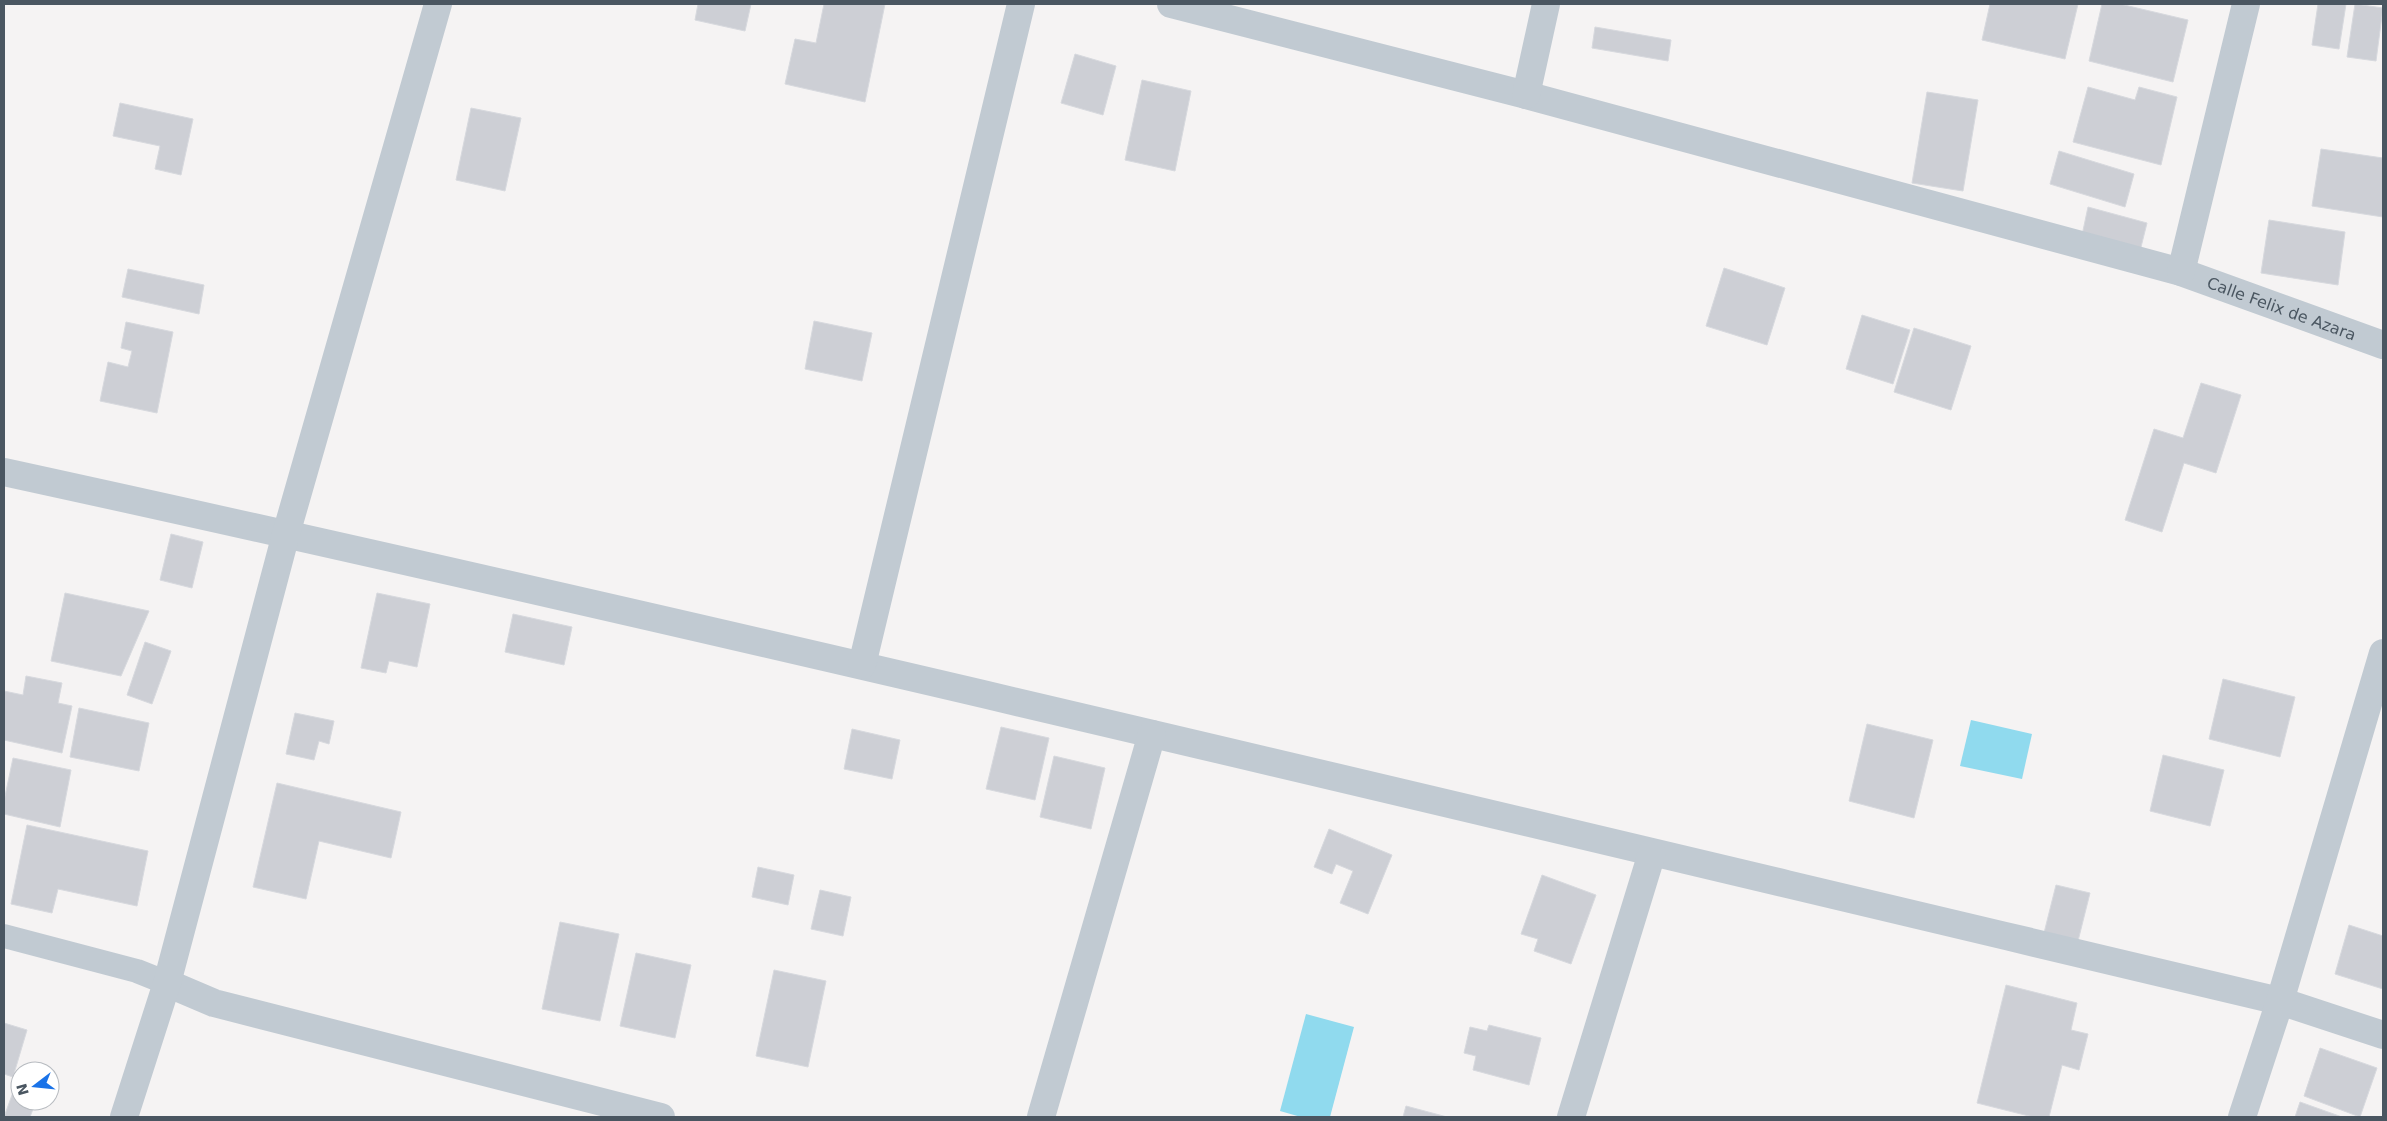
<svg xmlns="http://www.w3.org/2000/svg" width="2387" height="1121" font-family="'DejaVu Sans',sans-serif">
  <rect width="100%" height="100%" fill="#f5f3f3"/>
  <g fill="#90daee">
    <polygon points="1971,720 2032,734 2022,779 1960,766"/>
    <polygon points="1306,1014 1354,1027 1330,1117 1301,1117 1280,1111"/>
  </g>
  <g fill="#cdcfd5" stroke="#d7d9de">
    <polygon points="698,4 751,4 745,31 695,20"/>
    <polygon points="824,4 885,4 865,102 785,84 795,39 816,43"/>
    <polygon points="1990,4 2078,4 2065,59 1982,40"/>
    <polygon points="2102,4 2120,4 2188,20 2173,82 2089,61"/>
    <polygon points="2318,4 2346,4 2339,49 2312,45"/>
    <polygon points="2355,4 2383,8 2376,61 2347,57"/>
    <polygon points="1595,27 1671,40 1668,61 1592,48"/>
    <polygon points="1075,54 1116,66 1103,115 1061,103"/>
    <polygon points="1142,80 1191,91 1175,171 1125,160"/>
    <polygon points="2088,87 2135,100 2139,87 2177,97 2161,165 2073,142"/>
    <polygon points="1927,92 1978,100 1963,191 1912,183"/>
    <polygon points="120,103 193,119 181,175 155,169 160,146 113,136"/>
    <polygon points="471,108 521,118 505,191 456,180"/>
    <polygon points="2321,149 2383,158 2383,217 2312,206"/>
    <polygon points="2059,151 2134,174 2125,207 2050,184"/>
    <polygon points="2088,207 2147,223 2139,255 2081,240"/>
    <polygon points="2269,220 2345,232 2338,285 2261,273"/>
    <polygon points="1724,268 1785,288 1767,345 1706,326"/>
    <polygon points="128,269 204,285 199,314 122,297"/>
    <polygon points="1862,315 1910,330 1893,384 1846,369"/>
    <polygon points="814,321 872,333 862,381 805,369"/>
    <polygon points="126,322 173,332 157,413 100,401 108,362 128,367 132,351 121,348"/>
    <polygon points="1914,328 1971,346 1951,410 1894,392"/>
    <polygon points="2201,383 2241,395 2216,473 2184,463 2162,532 2125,520 2154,429 2183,438"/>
    <polygon points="171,534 203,542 192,588 160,580"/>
    <polygon points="65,593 149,611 121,676 51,661"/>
    <polygon points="377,593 430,604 417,667 389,661 386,673 361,668"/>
    <polygon points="513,614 572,627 564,665 505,652"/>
    <polygon points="145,642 171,651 152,704 127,695"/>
    <polygon points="26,676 62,683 58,703 72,706 62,753 4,740 4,691 23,695"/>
    <polygon points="2223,679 2295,697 2280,757 2209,739"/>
    <polygon points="79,708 149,723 139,771 70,757"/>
    <polygon points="295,713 334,721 329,744 319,741 314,760 286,754"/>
    <polygon points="1867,724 1933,740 1914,818 1849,801"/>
    <polygon points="1001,727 1049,738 1035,800 986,789"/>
    <polygon points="852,729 900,740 892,779 844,769"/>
    <polygon points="2163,755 2224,770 2210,826 2150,811"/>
    <polygon points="1054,756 1105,768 1091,829 1040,817"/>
    <polygon points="13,758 71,770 60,827 4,814 4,801"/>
    <polygon points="277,783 401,812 391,858 319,841 306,899 253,887"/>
    <polygon points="27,825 148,851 137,906 58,889 52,913 11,904"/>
    <polygon points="1329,829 1392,855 1368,914 1340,903 1353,871 1336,864 1332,874 1314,867"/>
    <polygon points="758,867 794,875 788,905 752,897"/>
    <polygon points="1542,875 1596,895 1571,964 1534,951 1538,939 1521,934"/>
    <polygon points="2056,885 2090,893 2078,941 2044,933"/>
    <polygon points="820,890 851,897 843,936 811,929"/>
    <polygon points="560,922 619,934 600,1021 542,1009"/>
    <polygon points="2349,925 2383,936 2383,989 2335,974"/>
    <polygon points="636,953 691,965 675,1038 620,1026"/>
    <polygon points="774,970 826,981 808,1067 756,1056"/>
    <polygon points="2006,985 2077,1003 2071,1030 2088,1034 2079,1070 2062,1065 2049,1117 2033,1117 1977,1103"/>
    <polygon points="4,1023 27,1030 13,1077 4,1074"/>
    <polygon points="1489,1025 1541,1038 1529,1085 1473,1070 1476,1056 1464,1053 1470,1027 1487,1031"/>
    <polygon points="2320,1048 2377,1068 2360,1117 2304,1096"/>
    <polygon points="20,1073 20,1101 36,1101 30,1117 4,1117"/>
    <polygon points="2300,1102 2342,1117 2295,1117"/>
    <polygon points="1406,1106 1447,1117 1403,1117"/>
  </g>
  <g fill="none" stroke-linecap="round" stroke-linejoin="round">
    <polyline stroke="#c1cad2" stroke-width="24" points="4,936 137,971 167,983"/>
    <g stroke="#c1cad2" stroke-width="28">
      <path id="s1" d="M1171 4 1526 95 2181 272 2383 345"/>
      <polyline points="1526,95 1546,4"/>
      <polyline points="2181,272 2246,4"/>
      <path d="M4 472C765 638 1522 822 2280 1001L2383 1035"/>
      <polyline points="862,665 1021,4"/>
      <polyline points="167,983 214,1003 661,1117"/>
      <polyline points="124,1117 167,983 286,534 438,4"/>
      <polyline points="1041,1117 1152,734"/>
      <polyline points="1571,1117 1652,853"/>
      <polyline points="2242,1117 2280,1001 2383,653"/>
    </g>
  </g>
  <g text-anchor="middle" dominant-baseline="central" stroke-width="4.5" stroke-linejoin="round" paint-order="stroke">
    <g font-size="16" fill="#4a5661" stroke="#fff">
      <text stroke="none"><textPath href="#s1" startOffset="1152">Calle Felix de Azara</textPath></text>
    </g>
  </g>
  <rect width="2387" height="1121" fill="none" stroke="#4a5661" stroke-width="10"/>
  <g transform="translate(35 1086) rotate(254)"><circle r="24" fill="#ffffff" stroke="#b7bbc0"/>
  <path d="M0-4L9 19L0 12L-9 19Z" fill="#1a73e8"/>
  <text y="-8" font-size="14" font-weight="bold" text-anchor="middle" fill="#4a5661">N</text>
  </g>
</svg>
